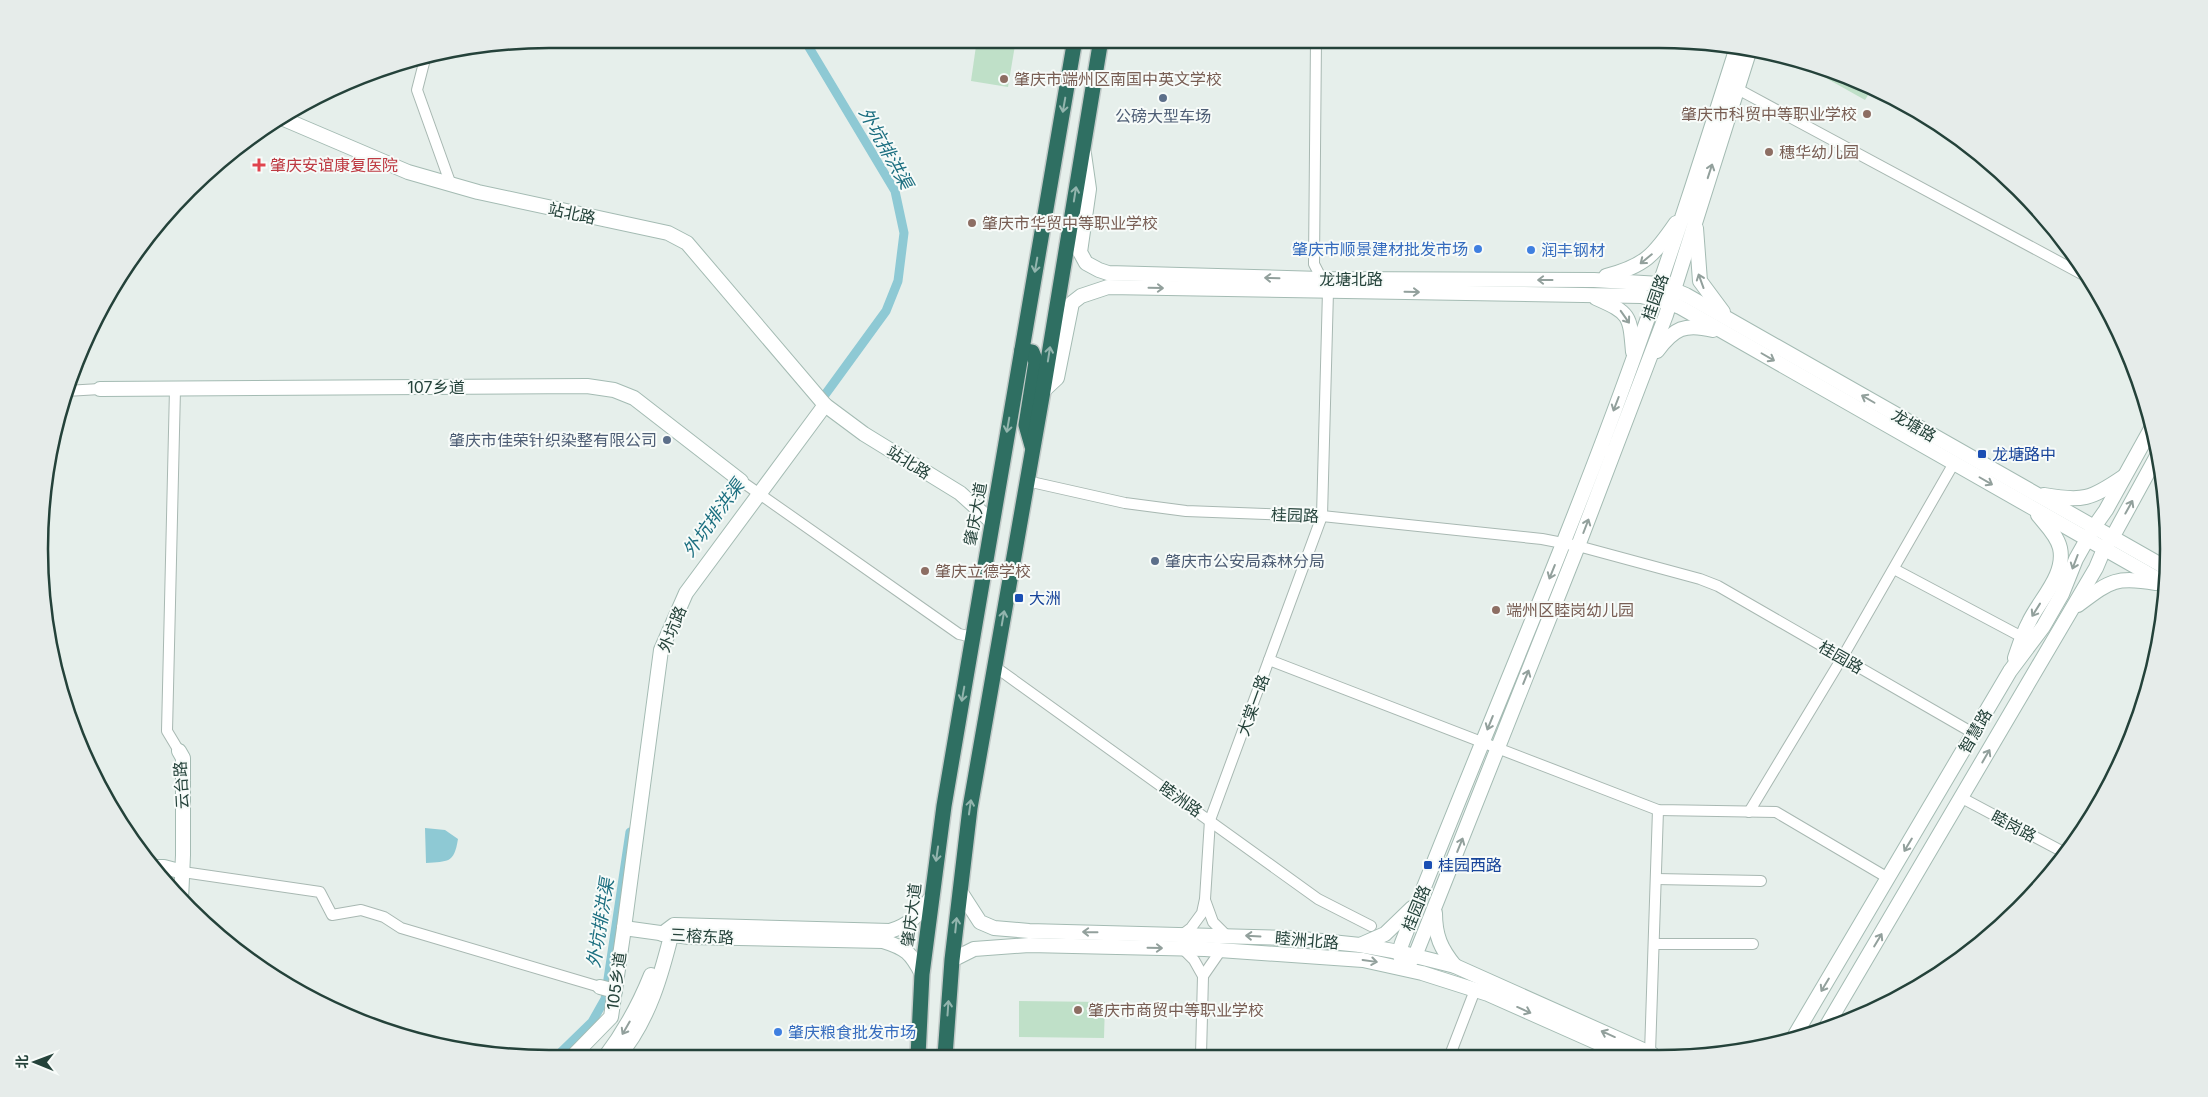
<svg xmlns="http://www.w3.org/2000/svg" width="2208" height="1097" font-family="Inter,'Noto Sans SC',sans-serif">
  <rect width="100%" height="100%" fill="#e6efeb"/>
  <g fill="#bfe0c8">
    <polygon points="977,39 1016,39 1008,87 971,81"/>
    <polygon points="1793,57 1873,87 1865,100 1792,59"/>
    <polygon points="1019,1001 1105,1002 1104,1038 1019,1037"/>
  </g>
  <path fill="#8ec9d4" d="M425 828 445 830 458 839C454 864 448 861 426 863Z"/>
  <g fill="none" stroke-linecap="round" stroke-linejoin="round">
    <g stroke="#8ec9d4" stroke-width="9">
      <polyline points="804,39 895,191 904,233 898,281 886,311 819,403"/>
      <polyline points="556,1057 592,1022 605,999 630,832"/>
    </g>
    <g stroke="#a8b8b2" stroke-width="12">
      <g id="street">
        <polyline points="426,55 417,90 451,185"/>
        <polyline points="1732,86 2091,279"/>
        <polyline points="175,389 167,731 179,751"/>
        <polyline points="66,391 100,389"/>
        <polyline points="741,481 959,634 973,637"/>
        <polyline points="1027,481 1125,503 1186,511 1322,516 1542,539 1578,546 1700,579 1718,586 1973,733"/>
        <polyline points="1894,569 2022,637"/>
        <polyline points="1269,660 1658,810 1776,812 1888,878"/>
        <polyline points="994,666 1318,899 1371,926"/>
        <polyline points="1962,798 2067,854"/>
        <polyline points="1749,812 1842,658 1954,463"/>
        <polyline points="183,872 320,892 332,915 361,910 384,917 401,928 600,987"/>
        <polyline points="1656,879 1761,881"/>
        <polyline points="1205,900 1213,922 1226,935"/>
        <polyline points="1183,934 1191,928 1202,913 1205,899 1210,820 1322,516 1328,291 1314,264 1316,39"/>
        <polyline points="1654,944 1753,944"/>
        <polyline points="1183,949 1194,960 1203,976 1201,1055"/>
        <polyline points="1203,976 1221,950"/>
        <polyline points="1650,1053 1658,810"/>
        <polyline points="1450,1055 1475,990"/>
      </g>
    </g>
    <g stroke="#a4bbb3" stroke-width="16">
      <g id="secondary">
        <path d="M1737 47C1704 151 1671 255 1634 357 1563 555 1478 747 1402 943L1399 952 1404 968 1415 956 1435 906 1578 546 1666 315 1750 49"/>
        <polyline points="279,117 408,172 478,192 668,233 687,243 825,405 864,434 960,493 991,521"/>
        <polyline points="1084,154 1089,189 1080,252 1086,263 1099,270 1108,273 1321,279 1594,280 1660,284 1686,295 2168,569"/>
        <polyline points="1696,228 1700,281 1723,312"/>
        <path d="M1606 276C1645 266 1654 255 1676 223"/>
        <path d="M1596 298C1630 313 1630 315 1633 352"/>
        <path d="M1657 351C1674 328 1685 323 1713 330"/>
        <polyline points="100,389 587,386 614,390 634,398 741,481"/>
        <polyline points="1043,391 1057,378 1072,303 1081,296 1108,287 1641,296 1670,303 1680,307 2168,585"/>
        <path d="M2044 495C2083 502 2091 499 2123 477"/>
        <path d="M2078 605C2110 581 2115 576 2156 583"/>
        <path d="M2015 658C2019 646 2023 633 2029 622 2040 599 2066 575 2060 548 2057 535 2046 525 2038 515"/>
        <polyline points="179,751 183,758 183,855 181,900"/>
        <polyline points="154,867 164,867 183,872"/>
        <polyline points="960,891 980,922 994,928 1029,931 1293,938 1360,945 1399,952 1455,966 1652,1054"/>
        <path d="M1435 913C1435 936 1441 949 1455 966"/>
        <polyline points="624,928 661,650 686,593 825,405"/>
        <path d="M662 934 674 925 890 931C910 925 918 915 930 899"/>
        <polyline points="1360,945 1385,934 1412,908"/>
        <polyline points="952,960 974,949 1029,945 1205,949 1363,960 1422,973 1488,994 1623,1054"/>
        <polyline points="600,987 615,991"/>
        <polyline points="1826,1027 2096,568 2104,549 2112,538 2158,454"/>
        <polyline points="1795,1035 2010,671 2043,627 2062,594 2076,559 2094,527 2106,510 2152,427"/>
        <path d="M572 1057 611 1017 624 928 689 937 883 941C906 948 911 953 922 974"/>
        <path d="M605 1057C624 1032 639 1005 651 975"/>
        <path d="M618 1057C649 1021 662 973 673 928"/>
      </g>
    </g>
    <g stroke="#c2cac8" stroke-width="18">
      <g id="highway">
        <polyline points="1022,350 1032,352 1036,362 1026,425 1032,446"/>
        <polyline points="918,1056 922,974 944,806 1075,39"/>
        <polyline points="945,1056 952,960 970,808 1043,391 1101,39"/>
      </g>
    </g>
    <use href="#street" stroke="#fff" stroke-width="10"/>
    <use href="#secondary" stroke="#fff" stroke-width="14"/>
    <use href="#highway" stroke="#2f6f62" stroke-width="15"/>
  </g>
  <defs><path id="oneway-shaft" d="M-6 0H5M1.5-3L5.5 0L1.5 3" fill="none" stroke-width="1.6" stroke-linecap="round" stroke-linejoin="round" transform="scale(1.25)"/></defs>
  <g stroke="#93b5ae">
    <use href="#oneway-shaft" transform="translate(1064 105) rotate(100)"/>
    <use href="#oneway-shaft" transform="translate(1075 194) rotate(-81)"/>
    <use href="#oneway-shaft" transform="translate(1036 265) rotate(100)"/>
    <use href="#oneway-shaft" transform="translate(1049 354) rotate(-81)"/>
    <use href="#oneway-shaft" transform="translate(1008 425) rotate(100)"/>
    <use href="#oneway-shaft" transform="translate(1003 618) rotate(-80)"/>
    <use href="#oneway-shaft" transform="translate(963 694) rotate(100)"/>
    <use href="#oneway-shaft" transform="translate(970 807) rotate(-82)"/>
    <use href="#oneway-shaft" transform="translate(937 854) rotate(98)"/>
    <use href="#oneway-shaft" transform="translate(956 925) rotate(-84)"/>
    <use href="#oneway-shaft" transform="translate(948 1008) rotate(-86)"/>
  </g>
  <g stroke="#92a09c">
    <use href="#oneway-shaft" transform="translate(1710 171) rotate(-72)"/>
    <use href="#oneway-shaft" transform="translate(1646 259) rotate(141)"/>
    <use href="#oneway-shaft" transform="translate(1272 278) rotate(-178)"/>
    <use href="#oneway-shaft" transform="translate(1545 280) rotate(-180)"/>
    <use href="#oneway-shaft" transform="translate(1701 281) rotate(-110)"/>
    <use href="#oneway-shaft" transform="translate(1156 288) rotate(1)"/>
    <use href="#oneway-shaft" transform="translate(1412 292) rotate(1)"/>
    <use href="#oneway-shaft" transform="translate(1625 317) rotate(55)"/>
    <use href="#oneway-shaft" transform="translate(1768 357) rotate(30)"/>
    <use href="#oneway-shaft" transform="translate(1868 399) rotate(-150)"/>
    <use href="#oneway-shaft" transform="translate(1616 404) rotate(111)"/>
    <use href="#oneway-shaft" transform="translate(1986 481) rotate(30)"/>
    <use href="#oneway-shaft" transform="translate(2129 507) rotate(-61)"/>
    <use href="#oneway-shaft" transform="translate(1586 526) rotate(-69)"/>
    <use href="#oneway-shaft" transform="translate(2075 562) rotate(111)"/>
    <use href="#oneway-shaft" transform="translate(1552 572) rotate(112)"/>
    <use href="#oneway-shaft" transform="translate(2036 610) rotate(122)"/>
    <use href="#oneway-shaft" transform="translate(1526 677) rotate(-68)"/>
    <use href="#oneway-shaft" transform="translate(1490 723) rotate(112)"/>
    <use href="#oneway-shaft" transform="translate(1986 756) rotate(-60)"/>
    <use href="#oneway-shaft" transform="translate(1460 845) rotate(-68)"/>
    <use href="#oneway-shaft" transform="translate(1908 845) rotate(121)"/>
    <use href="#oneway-shaft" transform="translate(1090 932) rotate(-179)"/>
    <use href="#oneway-shaft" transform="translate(1253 936) rotate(-177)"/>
    <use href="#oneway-shaft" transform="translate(1878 940) rotate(-59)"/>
    <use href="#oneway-shaft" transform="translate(1155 948) rotate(1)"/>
    <use href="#oneway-shaft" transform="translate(1370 961) rotate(8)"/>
    <use href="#oneway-shaft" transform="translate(1825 985) rotate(121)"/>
    <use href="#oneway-shaft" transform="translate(1524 1010) rotate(24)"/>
    <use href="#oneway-shaft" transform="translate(626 1028) rotate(120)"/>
    <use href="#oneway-shaft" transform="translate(1608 1034) rotate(-156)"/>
  </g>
  <g fill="#8d6e63" stroke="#f7fbf9" stroke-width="2">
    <circle cx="1004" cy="79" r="5"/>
    <circle cx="1867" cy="114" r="5"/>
    <circle cx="1769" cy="152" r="5"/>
    <circle cx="972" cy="223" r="5"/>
    <circle cx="925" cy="571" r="5"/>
    <circle cx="1496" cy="610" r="5"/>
    <circle cx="1078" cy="1010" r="5"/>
  </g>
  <g fill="#5c6f8a" stroke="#f7fbf9" stroke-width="2">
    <circle cx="1163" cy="98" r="5"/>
    <circle cx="667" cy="440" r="5"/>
    <circle cx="1155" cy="561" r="5"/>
  </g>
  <path fill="#e0444e" stroke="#f7fbf9" stroke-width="2" d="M256.5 157.5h5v5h5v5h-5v5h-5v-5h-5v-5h5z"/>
  <g fill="#3f7fe0" stroke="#f7fbf9" stroke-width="2">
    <circle cx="1478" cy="249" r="5"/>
    <circle cx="1531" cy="250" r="5"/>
    <circle cx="778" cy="1032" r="5"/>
  </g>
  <g fill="#1a4fb4" stroke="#f7fbf9" stroke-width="2">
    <rect x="1977" y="449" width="10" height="10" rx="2.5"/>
    <rect x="1014" y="593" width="10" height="10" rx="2.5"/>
    <rect x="1423" y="860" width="10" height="10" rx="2.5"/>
  </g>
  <g text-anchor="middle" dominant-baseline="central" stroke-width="4" stroke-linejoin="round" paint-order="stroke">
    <g font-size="16" fill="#785e54" stroke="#f7fbf9" text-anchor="start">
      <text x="1014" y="79">肇庆市端州区南国中英文学校</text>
      <text x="1857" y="114" text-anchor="end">肇庆市科贸中等职业学校</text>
      <text x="1779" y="152">穗华幼儿园</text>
      <text x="982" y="223">肇庆市华贸中等职业学校</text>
      <text x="935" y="571">肇庆立德学校</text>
      <text x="1506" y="610">端州区睦岗幼儿园</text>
      <text x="1088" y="1010">肇庆市商贸中等职业学校</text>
    </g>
    <g font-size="16" fill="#4e5e75" stroke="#f7fbf9">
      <text x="1163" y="116">公磅大型车场</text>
      <text x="657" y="440" text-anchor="end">肇庆市佳荣针织染整有限公司</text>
      <text x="1165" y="561" text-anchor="start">肇庆市公安局森林分局</text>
    </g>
    <g font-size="16" fill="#be3a42" stroke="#f7fbf9" text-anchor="start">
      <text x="270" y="165">肇庆安谊康复医院</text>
    </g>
    <g font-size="16" fill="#24423a" stroke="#f7fbf9">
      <text transform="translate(572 213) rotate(12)">站北路</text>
      <text x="1351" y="279">龙塘北路</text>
      <text transform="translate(1655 297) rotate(-71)">桂园路</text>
      <text x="436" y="387">107乡道</text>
      <text transform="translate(1914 425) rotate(30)">龙塘路</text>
      <text transform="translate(909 462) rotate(32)">站北路</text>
      <text transform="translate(975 514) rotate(-80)">肇庆大道</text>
      <text transform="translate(1295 515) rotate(2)">桂园路</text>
      <text transform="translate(672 629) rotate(-68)">外坑路</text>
      <text transform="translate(1841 657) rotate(30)">桂园路</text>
      <text transform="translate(1253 705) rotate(-70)">大棠一路</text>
      <text transform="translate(1975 731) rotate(-60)">智慧路</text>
      <text transform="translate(181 785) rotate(-93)">云台路</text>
      <text transform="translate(1181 799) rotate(35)">睦洲路</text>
      <text transform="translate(2014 826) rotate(28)">睦岗路</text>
      <text transform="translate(1416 908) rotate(-68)">桂园路</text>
      <text transform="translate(911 915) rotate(-83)">肇庆大道</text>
      <text transform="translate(702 936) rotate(3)">三榕东路</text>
      <text transform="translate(1307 940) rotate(5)">睦洲北路</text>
      <text transform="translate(616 981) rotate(-82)">105乡道</text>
    </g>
    <g font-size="16" fill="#366cbe" stroke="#f7fbf9" text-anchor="start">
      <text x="1468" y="249" text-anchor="end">肇庆市顺景建材批发市场</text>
      <text x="1541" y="250">润丰钢材</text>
      <text x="788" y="1032">肇庆粮食批发市场</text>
    </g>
    <g font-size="16" fill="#164399" stroke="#f7fbf9" text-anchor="start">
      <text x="1992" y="454">龙塘路中</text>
      <text x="1029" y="598">大洲</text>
      <text x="1438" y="865">桂园西路</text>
    </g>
    <g font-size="18" font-style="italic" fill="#1c6f80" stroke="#f7fbf9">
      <text transform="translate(886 148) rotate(61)">外坑排洪渠</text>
      <text transform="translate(713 518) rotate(-54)">外坑排洪渠</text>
      <text transform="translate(600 923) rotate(-81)">外坑排洪渠</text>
    </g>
  </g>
  <path d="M0 0H2208V1097H0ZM549 48H1659A501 501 0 0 1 2160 549V549A501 501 0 0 1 1659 1050H549A501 501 0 0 1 48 549V549A501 501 0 0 1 549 48Z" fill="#e6ecea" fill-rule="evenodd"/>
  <path fill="none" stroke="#24423a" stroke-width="2.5" d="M549 48H1659A501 501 0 0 1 2160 549V549A501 501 0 0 1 1659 1050H549A501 501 0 0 1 48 549V549A501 501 0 0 1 549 48Z"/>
  <g transform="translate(35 1062) rotate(271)" stroke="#f7fbf9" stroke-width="4" paint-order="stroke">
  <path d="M0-4L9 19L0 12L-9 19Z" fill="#24423a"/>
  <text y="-8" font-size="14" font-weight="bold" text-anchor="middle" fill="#24423a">北</text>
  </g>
</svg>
